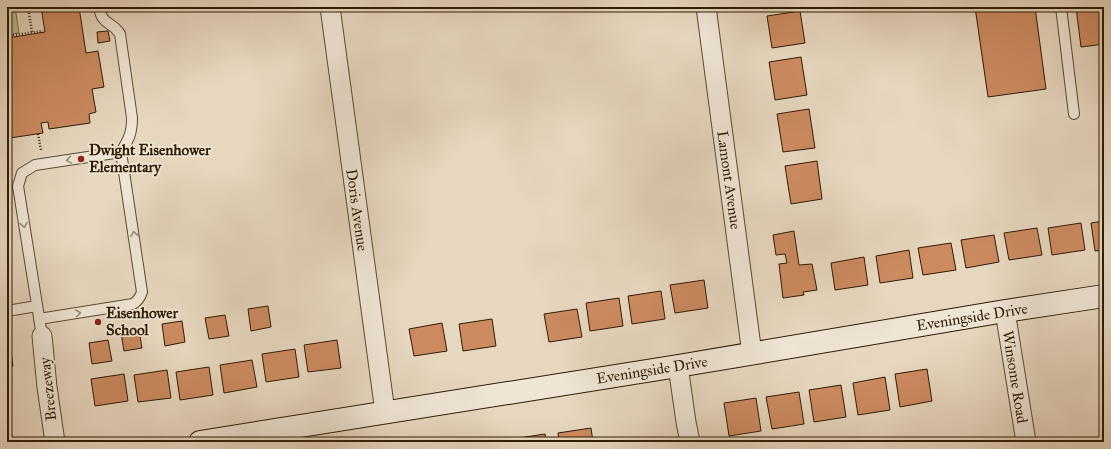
<svg xmlns="http://www.w3.org/2000/svg" width="1111" height="449" font-family="'IM FELL Great Primer',serif">
  <rect width="100%" height="100%" fill="#e7d7bf"/>
  <filter id="stains"><feTurbulence type="fractalNoise" baseFrequency=".005" numOctaves="4"/><feColorMatrix values="0 0 0 0 .2 0 0 0 0 .09 0 0 0 0 .02 0 0 0 .5 -.17"/></filter>
  <radialGradient id="worn" r=".72"><stop offset=".6" stop-color="#630" stop-opacity="0"/><stop offset="1" stop-color="#630" stop-opacity=".3"/></radialGradient>
  <polygon fill="#b9bd8f" stroke="#746c4a" points="15,7 19,33 7,35 7,8"/>
  <g fill="#cd8a61" stroke="#2e1c04">
    <polygon points="41,7 79,7 86,53 98,51 104,87 92,89 96,112 89,114 90,123 49,129 48,122 41,123 43,133 10,138 7,119 7,38 45,32"/>
    <polygon points="975,7 1035,7 1046,89 988,97"/>
    <polygon points="1076,7 1104,7 1104,44 1081,47"/>
    <polygon points="800,11 805,43 772,48 767,16"/>
    <polygon points="108,31 110,41 98,43 97,32"/>
    <polygon points="801,57 807,95 775,100 769,62"/>
    <polygon points="809,109 815,148 783,152 777,114"/>
    <polygon points="817,161 822,199 791,204 785,166"/>
    <polygon points="1104,221 1104,250 1095,251 1091,223"/>
    <polygon points="1081,223 1085,250 1052,255 1048,228"/>
    <polygon points="1037,228 1042,255 1009,260 1004,233"/>
    <polygon points="794,231 799,265 812,264 817,290 803,292 804,295 783,298 779,264 787,263 785,254 776,255 773,235"/>
    <polygon points="994,235 999,262 966,268 961,240"/>
    <polygon points="951,243 956,270 923,275 918,248"/>
    <polygon points="909,250 913,278 880,283 876,256"/>
    <polygon points="864,257 868,285 835,290 831,263"/>
    <polygon points="704,280 708,308 675,313 670,285"/>
    <polygon points="661,291 665,319 632,324 628,296"/>
    <polygon points="619,298 623,326 590,331 586,303"/>
    <polygon points="268,306 271,327 251,331 248,309"/>
    <polygon points="577,309 582,337 549,342 544,314"/>
    <polygon points="225,315 229,336 209,339 205,318"/>
    <polygon points="492,319 496,346 463,351 459,324"/>
    <polygon points="182,321 185,342 165,346 162,324"/>
    <polygon points="442,323 447,351 414,356 409,329"/>
    <polygon points="139,330 142,348 124,351 121,333"/>
    <polygon points="108,340 112,361 92,364 89,343"/>
    <polygon points="337,340 341,368 308,372 304,345"/>
    <polygon points="10,345 13,366 7,367 7,346"/>
    <polygon points="295,349 299,377 266,382 262,354"/>
    <polygon points="252,360 257,387 224,393 220,365"/>
    <polygon points="209,367 213,395 180,400 176,372"/>
    <polygon points="927,369 932,401 900,407 895,374"/>
    <polygon points="167,370 171,398 138,402 134,375"/>
    <polygon points="124,374 128,401 95,406 91,379"/>
    <polygon points="885,377 890,410 858,415 853,383"/>
    <polygon points="841,385 846,417 814,422 809,390"/>
    <polygon points="799,392 804,424 772,429 766,397"/>
    <polygon points="756,398 761,431 729,436 724,403"/>
    <polygon points="591,428 593,442 559,442 558,433"/>
    <polygon points="545,434 547,442 513,442 512,439"/>
  </g>
  <g fill="none" stroke-linecap="round" stroke-linejoin="round">
    <g stroke="#5c4b33" stroke-width="12">
      <g id="lane">
        <polyline points="1061,7 1074,114"/>
        <polyline points="7,311 37,306"/>
        <path d="M39 319 133 304C138 301 140 298 142 292L121 152C129 139 132 133 132 118L120 34C112 21 102 26 99 7"/>
        <polyline points="42,336 18,186 22,173 35,165 121,152"/>
      </g>
    </g>
    <g stroke="#5c4b33" stroke-width="21">
      <g id="street">
        <polyline points="330,7 385,412"/>
        <polyline points="706,7 752,354"/>
        <polyline points="1005,311 1026,442"/>
        <polyline points="42,336 47,387 55,442"/>
        <polyline points="678,366 686,422 690,442"/>
      </g>
    </g>
    <g stroke="#2e1c04" stroke-width="24">
      <polyline id="secondary" points="200,442 678,366 1005,311 1104,296"/>
    </g>
    <g stroke="#2e1c04" stroke-width="2.5" stroke-dasharray="1 2" stroke-linecap="butt">
      <polyline points="28,7 32,32"/>
      <polyline points="7,36 43,31"/>
      <polyline points="38,134 41,150"/>
    </g>
    <use href="#lane" stroke="#efe5d5" stroke-width="10"/>
    <use href="#street" stroke="#efe5d5" stroke-width="19"/>
    <use href="#secondary" stroke="#efe5d5" stroke-width="22"/>
  </g>
  <defs><path id="oneway-chevron" d="M-2-3.5L2.5 0L-2 3.5" fill="none" stroke-width="1.6" stroke-linecap="round" stroke-linejoin="round"/></defs>
  <g stroke="#988b77">
    <use href="#oneway-chevron" transform="translate(69 160) rotate(171)"/>
    <use href="#oneway-chevron" transform="translate(24 225) rotate(81)"/>
    <use href="#oneway-chevron" transform="translate(134 234) rotate(-99)"/>
    <use href="#oneway-chevron" transform="translate(78 313) rotate(-9)"/>
  </g>
  <g fill="#8f2418" stroke="#efe5d5" stroke-width="1.5">
    <circle cx="81" cy="159" r="4"/>
    <circle cx="98" cy="322" r="4"/>
  </g>
  <g text-anchor="middle" dominant-baseline="central" stroke-width="3.5" stroke-linejoin="round" paint-order="stroke">
    <g font-size="15" font-weight="bold" fill="#2e1c04" stroke="#efe5d5" text-anchor="start">
      <text x="89" y="150">Dwight Eisenhower<tspan x="89" dy="17">Elementary</tspan></text>
      <text x="106" y="313">Eisenhower<tspan x="106" dy="17">School</tspan></text>
    </g>
    <g font-size="15" fill="#2e1c04" stroke="#efe5d5">
      <text transform="translate(729 180) rotate(82)">Lamont Avenue</text>
      <text transform="translate(357 210) rotate(82)">Doris Avenue</text>
      <text transform="translate(972 317) rotate(-9)">Eveningside Drive</text>
      <text transform="translate(652 370) rotate(-9)">Eveningside Drive</text>
      <text transform="translate(1015 377) rotate(81)">Winsome Road</text>
      <text transform="translate(48 389) rotate(-96)">Breezeway</text>
    </g>
  </g>
  <rect width="1111" height="449" fill="none" stroke="#e7d7bf" stroke-width="24"/>
  <rect x="8" y="8" width="1095" height="433" fill="none" stroke="#2e1c04" stroke-width="2"/>
  <rect x="12" y="12" width="1087" height="425" fill="none" stroke="#2e1c04"/>
  <rect width="100%" height="100%" filter="url(#stains)"/>
  <rect width="100%" height="100%" fill="url(#worn)"/>
</svg>
